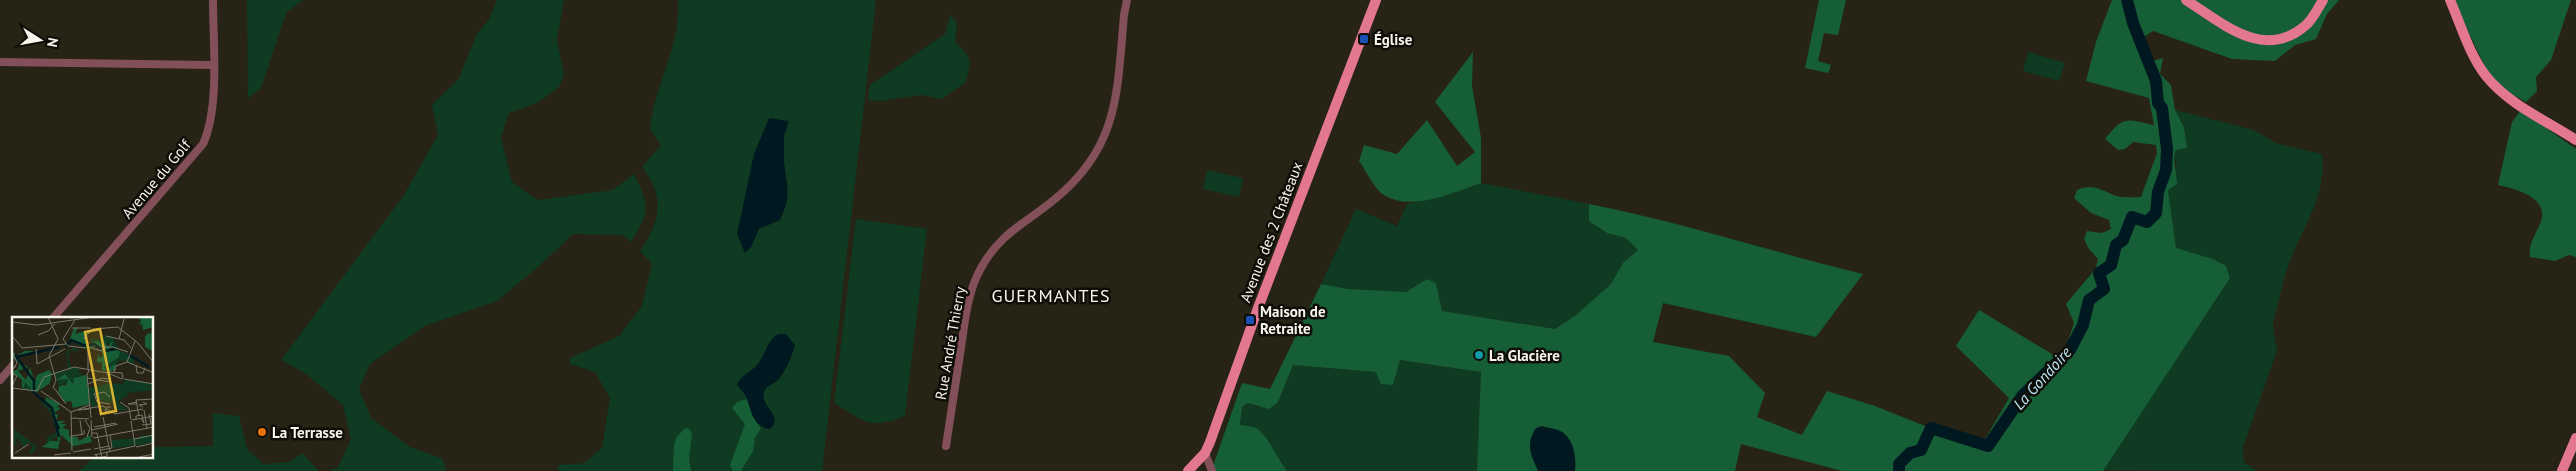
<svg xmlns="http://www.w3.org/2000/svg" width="2576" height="471" font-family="'PT Sans',sans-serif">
  <rect width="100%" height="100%" fill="#272315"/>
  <g fill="#0e3b21">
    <polygon points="247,0 303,0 286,13 261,88 248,98"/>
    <path d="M497 0H564L557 40 564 75 559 87 537 103 509 113 501 137 512 182 538 200 613 190 634 174C650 206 650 212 631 242L623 235 573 234 539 266 497 301 425 326 370 364 359 389 371 418 410 447 441 458 445 464 446 471H329L338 467 351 439 343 405 305 373 281 360 404 195 438 135 432 105 458 80 477 34 490 18Z"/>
    <path d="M678 0H876L822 471H558V465L584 463 602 448 610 398 595 372 570 364V358L619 336 642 306 652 264 640 251C660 222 666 197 642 167L661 145 650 129C654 84 681 48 678 0Z"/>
    <path d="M950 15 957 23 955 42C973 58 971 60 966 82L942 99 921 95 880 101 868 100 870 85 945 34Z"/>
    <polygon points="2028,52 2065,63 2059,81 2023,71"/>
    <path d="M2175 110 2254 130 2278 144 2322 154C2326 194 2307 220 2292 256 2284 274 2280 296 2275 315L2273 325 2277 351 2243 447 2244 462 2257 471 2102 470 2230 278 2226 266 2213 259 2176 249 2168 190 2177 165 2174 156 2176 150 2187 147 2184 127Z"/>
    <polygon points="1207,170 1243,178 1239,197 1203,189"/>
    <polygon points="1481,183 1589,204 1589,221 1607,233 1626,238 1638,250 1623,263 1611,284 1576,315 1555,329 1442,311 1436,283 1427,279 1406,292 1348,289 1321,284 1356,209 1397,226 1407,204 1447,195"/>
    <path d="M856 219 927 229 905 416C868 430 866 422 834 403Z"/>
    <polygon points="1400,360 1481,372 1477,471 1287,471 1276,458 1266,439 1240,425 1242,407 1247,403 1257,407 1278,402 1293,365 1376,372 1393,385"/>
    <polygon points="213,413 239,416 247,449 263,464 290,462 302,453 319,471 79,471 95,457 152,457 153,447 213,446"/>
  </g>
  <g fill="#165f36">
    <polygon points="1819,0 1846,0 1838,35 1824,33 1818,61 1831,65 1828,73 1805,68"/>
    <path d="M2112 0H2339L2327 14 2316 39 2295 45 2275 61 2232 59 2153 31 2145 36 2149 62 2163 58 2160 74 2171 85 2175 110 2184 127 2187 148 2176 150 2174 156 2177 184 2168 190 2176 248 2213 259 2226 266 2230 278 2103 471H1842L1741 444 1735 471H1477L1481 372 1400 360 1393 385 1381 384 1376 372 1293 365 1278 402 1269 409 1247 403 1242 407 1240 425C1244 426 1252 426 1256 428 1268 435 1278 460 1287 471H1214V463L1242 383 1270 389 1321 284 1348 289 1406 292 1427 279 1436 283 1442 311 1555 329 1576 315 1611 284 1623 263 1638 250 1626 238 1607 233 1589 221V204C1682 222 1771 252 1863 274L1816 337 1663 303 1653 342 1729 356 1765 393 1757 417 1802 435 1827 391 1875 406 1980 448 2009 398 1956 346 1979 310 2057 357 2066 347 2074 323 2066 304 2096 268 2098 259 2089 249 2084 239 2087 231 2102 233 2111 229 2109 220 2091 213 2074 198 2077 190C2093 183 2101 190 2116 196 2123 198 2133 197 2141 197L2157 153 2156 145 2133 142 2125 149 2118 150 2105 139C2124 115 2125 119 2154 125L2149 98 2086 81 2096 42Z"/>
    <polygon points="2453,0 2571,0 2551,60 2536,77 2537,91 2526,102 2504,90 2489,75"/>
    <path d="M1473 52 1472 86 1481 138V183C1452 193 1412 212 1384 195 1374 189 1366 170 1359 161L1364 145 1397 154 1427 120 1457 166 1475 152 1435 102Z"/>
    <path d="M2521 110 2576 149V257L2569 255 2555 261 2530 257C2528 244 2535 236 2540 224 2551 198 2517 189 2498 185L2512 122Z"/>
    <polygon points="747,399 753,417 761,428 755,438 753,451 741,471 733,471 730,465 745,424 732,408 737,402"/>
    <polygon points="688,428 692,433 689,459 691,471 673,471 674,446 676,438 684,429"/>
  </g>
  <g fill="#001921">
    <path d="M769 118 788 121C788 128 785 131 784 136 784 143 784 152 784 160 786 188 793 192 780 220L759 229 751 247 745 253 737 234 754 154Z"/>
    <path d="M778 334H786L795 345C792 356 786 371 778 380 773 385 766 385 764 392 760 408 785 415 770 429 751 427 752 408 745 395 743 391 739 388 737 385 740 376 751 372 757 365 766 354 766 342 778 334Z"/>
    <path d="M1542 426C1547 428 1553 428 1558 430 1573 435 1577 457 1575 471H1538C1531 455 1525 444 1536 428Z"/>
  </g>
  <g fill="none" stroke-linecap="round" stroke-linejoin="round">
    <polyline stroke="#001921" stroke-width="12" points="1899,471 1899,464 1910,453 1921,450 1931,428 1988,446 2023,395 2070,350 2083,325 2089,300 2104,289 2099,273 2111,265 2116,245 2123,240 2132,217 2147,222 2156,213 2158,192 2166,170 2167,149 2162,108 2158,103 2156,81 2133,23 2127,0"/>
    <g stroke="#834f59" stroke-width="8">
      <polyline points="0,62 212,65"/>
      <path d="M53 318 203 144C220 106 213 43 213 0"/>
      <polyline points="0,380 14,364"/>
      <path d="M946 446C951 413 956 381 961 348 965 321 967 293 981 268 1001 232 1025 224 1055 199 1120 146 1117 91 1124 15L1127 0"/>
      <polyline points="1205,453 1212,471"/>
    </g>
    <g stroke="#e2778f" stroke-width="10">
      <path d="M2186 0C2222 23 2264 62 2306 25 2313 19 2318 8 2323 0"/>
      <path d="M2450 0C2461 25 2469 54 2486 76 2508 104 2547 121 2576 140"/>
      <polyline points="1188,471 1205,453 1210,442 1258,308 1376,0"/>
      <polyline points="2562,471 2576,438"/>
    </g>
  </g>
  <g fill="#1a4fb4" stroke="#0e0d07" stroke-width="2">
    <rect x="1359" y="34" width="10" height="10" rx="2.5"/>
    <rect x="1245" y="315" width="10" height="10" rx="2.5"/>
  </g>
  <circle fill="#0f9aa8" stroke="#0e0d07" stroke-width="2" cx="1479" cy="355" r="5"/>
  <circle fill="#e8710a" stroke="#0e0d07" stroke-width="2" cx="262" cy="432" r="5"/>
  <g text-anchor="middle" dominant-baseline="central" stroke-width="5" stroke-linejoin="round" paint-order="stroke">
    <g font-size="15" font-weight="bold" fill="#f7f5ec" stroke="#0e0d07" text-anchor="start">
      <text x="1374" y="39">Église</text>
      <text x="1260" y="311">Maison de<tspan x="1260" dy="17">Retraite</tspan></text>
      <text x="1489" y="355">La Glacière</text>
      <text x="272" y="432">La Terrasse</text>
    </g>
    <g font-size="15" fill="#f7f5ec" stroke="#0e0d07">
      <text transform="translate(156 179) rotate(-50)">Avenue du Golf</text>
      <text transform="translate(1271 232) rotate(-69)">Avenue des 2 Châteaux</text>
      <text transform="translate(950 343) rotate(-80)">Rue André Thierry</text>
    </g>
    <g font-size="16" font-style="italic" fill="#b9e6f5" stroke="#0e0d07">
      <text transform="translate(2042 378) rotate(-48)">La Gondoire</text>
    </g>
    <g font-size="18" letter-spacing="1" fill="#f7f5ec" stroke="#0e0d07">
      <text x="1051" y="295">GUERMANTES</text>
    </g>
  </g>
  <g transform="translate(12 317)">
    <rect width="141" height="141" fill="#272315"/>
    <path d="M92 18 102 20 104 28 108 29 103 32 120 38 123 47 108 43 102 51 92 54 91 48 103 42 102 33H97L99 28 91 25 79 27V22L89 23ZM61 27 66 35 59 33 56 38 58 49 67 51V57L74 58 65 60 62 67 58 64 47 69 45 64 57 61 52 59 44 63 42 55 56 53 57 57 54 35 61 31ZM113 62 141 67V73L115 76V79L105 85 116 92 109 94 103 91 101 83 98 86 82 81 84 87 90 88 81 90 78 87 77 70 86 69 85 66 87 69 96 66 111 67ZM12 65 40 92 46 115 45 120 39 121 41 125 35 127V121L45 115 38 95 21 75 10 72ZM2 112 25 130 21 136H17L21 129 16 125 12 131 6 121 3 123 6 129 2 128ZM129 118 141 119V126L101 131 99 123 128 121Z" fill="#0e3b21"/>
    <path d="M126 0H141V10L131 13 138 17 141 12V34L133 30V20L136 16 131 13 130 7 127 8 129 4ZM66 10 63 17 81 12 72 20 77 28 84 24 91 27 92 24 96 30 99 25H101L97 33 108 34 107 40 92 50 94 54 104 46 103 53 96 55 90 53V45H85L86 36 88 42 91 38 87 29 74 31 58 24 56 27 62 11ZM0 32 4 39 13 34H23L6 39 8 46 16 50 6 54 14 63 18 50 23 65 25 58 37 53 40 56 38 66 23 76 33 85 34 80 48 87 44 91 47 90 48 92 42 96 46 98 44 104H54L48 107H54L51 111 57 113V119L65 120 67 124 78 118 80 125 57 130 60 128 49 118 46 132 30 130 38 124H46L40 92 21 75 17 69 13 73 16 69 13 65 12 70 10 71V63L0 55 6 52 7 46 0 40ZM53 57 61 67 62 61 74 58 78 87 61 91 59 84 53 85 46 75 47 69 54 68 57 62 44 63Z" fill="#165f36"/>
    <path fill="none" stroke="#001921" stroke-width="2.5" d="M76 29 82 27 93 34 103 32M54 30 59 23 74 29M116 37 137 50M3 38 22 64V76L40 91 47 120M4 40 47 30M41 98 47 112"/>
    <path fill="none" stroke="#7a776b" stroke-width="1" d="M36 0 46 22M0 5 25 8 82 0M60 11H79M82 12 106 10 126 26 142 46M26 18 36 14 43 7M94 19 112 23 119 31M1 20 10 31 54 27M51 22 56 29 74 31M51 22 63 3M107 22 112 2M76 30 90 34 91 30H101L116 35M24 32 25 47 53 32M0 34 5 46 1 52 4 49M115 45 142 56M115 45 123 24M124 48 125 56H131L133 51M76 52V25L72 21 82 11M77 53 75 58 79 101M97 55 110 56 111 62M102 55 104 49 115 45M75 61 99 65M112 62 142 67M76 67 90 61 97 62M0 69 5 59 0 56M0 71 25 74 32 60 62 50 96 56 110 62M41 71 44 63 37 39 46 22M42 71 54 87M29 74 59 95 60 134M82 76 85 85 98 87M83 77 92 75 98 80M124 83 127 99M124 83 142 82M108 85 117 91 119 103M125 85 116 87H125M131 85 135 87 127 88 131 90M77 92 66 93 91 89 103 97M93 93 97 96 93 94 95 90H99M132 93 135 111M59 95 78 88M103 97 131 92M91 100 98 135M59 101 77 102M68 103 70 118M73 103 78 111 75 120M79 103 80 120M120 103 142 99M124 103V99L130 98 132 106 129 102M119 104 123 129M130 108 139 107 137 97M82 110 104 106M80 113 106 107M80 116H85L90 141M60 119 72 117V113M81 121 142 110M122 122 142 118M124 130 142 126M82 132 97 129M88 133 100 131 98 118M61 135 79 132M3 136 17 127M42 138 59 136M82 138 123 129M84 138 86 141 95 139V135M127 140 142 137"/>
    <path fill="#dab333" fill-opacity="0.15" stroke="#dab333" stroke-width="2.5" d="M88 12 104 94 89 97 73 15Z"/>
    <rect width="141" height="141" fill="none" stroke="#f7f5ec" stroke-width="2.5"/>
  </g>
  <g transform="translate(40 40) rotate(101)" stroke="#0e0d07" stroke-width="4" paint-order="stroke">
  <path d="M0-4L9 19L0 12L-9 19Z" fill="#f7f5ec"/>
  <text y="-8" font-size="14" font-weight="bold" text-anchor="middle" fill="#f7f5ec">N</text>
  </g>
</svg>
